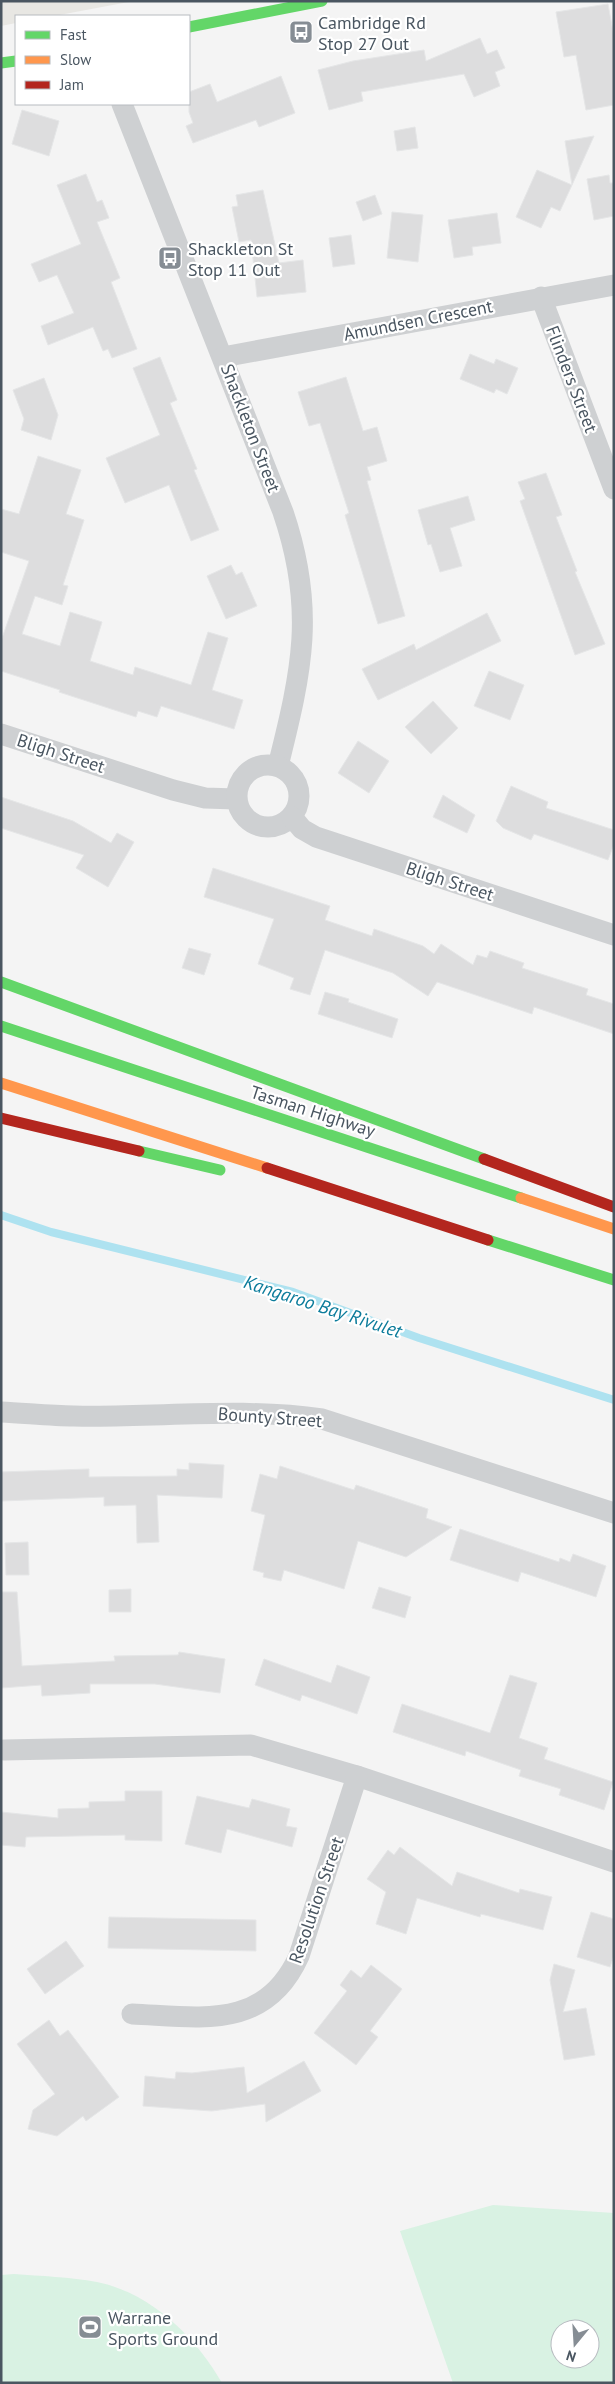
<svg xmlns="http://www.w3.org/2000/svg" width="615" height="2384" font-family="'PT Sans',sans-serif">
  <rect width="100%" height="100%" fill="#f4f4f4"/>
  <polygon fill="#e8e7e3" points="1,1 134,1 54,16 16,16 16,23 1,26"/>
  <g fill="#d9f2e3" fill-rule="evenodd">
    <path d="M493 2205 614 2213V2383H453L400 2231ZM560 2329H590V2359H560Z"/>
    <path d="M14 2274C41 2276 70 2277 97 2282 151 2293 196 2337 222 2383H1V2275Z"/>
  </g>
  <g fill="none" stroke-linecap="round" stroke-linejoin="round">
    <polyline stroke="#aee2f0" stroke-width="8" points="1,1215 51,1232 293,1292 419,1338 614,1400"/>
  </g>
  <g fill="#ddddde" stroke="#e5e6e7">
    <polygon points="608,4 614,37 614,105 586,110 576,55 564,57 556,12"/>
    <polygon points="480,38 487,54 497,50 505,68 495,72 500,86 474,97 464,74 361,92 363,101 329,110 318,70 353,61 424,50 426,61"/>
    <polygon points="281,76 295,113 259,127 256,120 193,143 186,126 193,123 189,112 189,92 210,84 217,102"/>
    <polygon points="22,110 59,121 49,156 12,144"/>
    <polygon points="415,127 418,148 397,151 394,131"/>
    <polygon points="594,136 572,185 565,141"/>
    <polygon points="537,170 572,185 560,211 551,207 541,228 516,217"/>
    <polygon points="86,174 97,202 102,200 109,218 97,222 120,278 111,282 137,349 112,358 108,349 103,351 93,327 48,345 41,326 74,313 57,275 39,282 31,264 81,244 57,185"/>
    <polygon points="609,175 610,183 614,183 614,216 594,220 587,179"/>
    <polygon points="263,190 279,263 303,260 306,292 257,297 251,240 239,242 232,207 238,206 236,195"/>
    <polygon points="375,195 382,214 363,221 356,202"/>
    <polygon points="392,212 423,215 418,262 387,258"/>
    <polygon points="497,213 501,243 472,247 473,255 454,258 448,220"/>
    <polygon points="351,235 355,264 333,267 329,238"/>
    <polygon points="470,354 494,364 496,359 518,368 507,394 496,389 494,393 460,379"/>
    <polygon points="160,357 177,400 170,403 197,469 194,470 219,530 191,541 169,485 125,503 106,458 160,435 133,368"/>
    <polygon points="346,377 363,431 377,427 387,461 367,467 371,480 367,481 405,616 378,624 345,515 349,513 320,423 309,426 298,392"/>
    <polygon points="44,378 58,415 51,440 21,430 24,419 13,390"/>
    <polygon points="38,456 81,470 66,514 84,520 63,585 68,586 62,605 35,596 22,634 60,646 70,612 102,622 90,661 133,675 135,667 191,685 208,632 228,638 212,690 243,700 234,729 161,706 157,717 138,711 136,717 59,692 60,690 1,671 1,641 29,561 1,552 1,509 19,514"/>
    <polygon points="546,473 562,515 556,517 577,571 575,572 605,644 575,655 520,501 525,499 518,482"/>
    <polygon points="468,496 475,520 450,528 462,566 440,572 431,544 428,545 418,510"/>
    <polygon points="231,565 236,575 242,572 257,606 226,619 207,576"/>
    <polygon points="487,613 501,641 378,700 362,669 414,644 416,650"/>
    <polygon points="489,671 524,685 510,720 474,706"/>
    <polygon points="433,701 458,728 431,754 405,727"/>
    <polygon points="358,741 389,761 369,793 338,773"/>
    <polygon points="511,786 548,802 546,808 614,830 614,844 608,860 534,834 531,840 503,828 496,821"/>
    <polygon points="443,795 475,815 467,833 433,817"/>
    <polygon points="1,797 73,821 111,843 117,833 134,842 108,887 76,868 84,855 1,828"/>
    <polygon points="213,868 330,906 325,920 372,936 374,929 423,946 434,954 441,944 473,965 477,955 487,958 490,951 524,963 522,968 588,989 586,995 614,1004 614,1034 534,1007 532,1014 437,982 428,996 393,973 325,950 310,995 290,989 294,978 258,964 274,919 204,897"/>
    <polygon points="189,948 211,954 204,975 182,968"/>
    <polygon points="325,992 349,999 348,1002 398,1019 392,1038 318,1014"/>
    <polygon points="189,1463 224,1465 222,1498 157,1495 159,1542 137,1543 136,1505 104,1506 104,1497 1,1501 1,1472 89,1469 89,1477 177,1476 177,1469 189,1470"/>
    <polygon points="280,1466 354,1490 356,1485 428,1509 426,1518 452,1527 406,1557 358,1541 344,1589 284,1570 281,1581 263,1577 264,1573 253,1570 265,1515 251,1511 260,1474 277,1479"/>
    <polygon points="460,1529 559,1562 560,1558 570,1562 573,1554 606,1566 596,1597 521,1572 518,1582 450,1560"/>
    <polygon points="28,1542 29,1575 6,1575 5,1543"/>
    <polygon points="379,1587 411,1597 405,1618 372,1608"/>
    <polygon points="131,1589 131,1612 109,1612 109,1590"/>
    <polygon points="1,1592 17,1592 22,1666 115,1661 114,1656 178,1655 179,1652 225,1659 220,1693 155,1684 90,1684 90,1693 42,1696 41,1685 1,1688"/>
    <polygon points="264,1659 331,1683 337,1665 370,1677 357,1714 302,1695 300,1701 255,1685"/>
    <polygon points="510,1675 537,1683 519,1738 548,1748 544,1759 613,1782 604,1810 559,1795 561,1789 519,1776 521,1770 466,1751 465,1756 393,1732 402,1704 490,1733"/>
    <polygon points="125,1791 162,1791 162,1841 125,1840 125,1835 26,1837 25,1847 1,1845 1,1812 58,1818 58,1809 89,1808 89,1802 125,1801"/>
    <polygon points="197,1796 249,1808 252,1799 290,1809 286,1826 297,1828 292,1847 227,1829 221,1853 185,1844"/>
    <polygon points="400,1847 452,1886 457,1872 519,1893 520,1889 552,1897 543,1930 481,1914 480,1917 417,1898 406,1934 376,1924 386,1892 367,1879 388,1850 394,1855"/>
    <polygon points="591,1912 614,1919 614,1955 610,1967 577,1957"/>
    <polygon points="109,1917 256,1920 256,1951 108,1948"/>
    <polygon points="66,1941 84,1966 45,1994 27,1969"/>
    <polygon points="554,1964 575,1970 563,2012 586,2008 595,2055 564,2060 550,1980"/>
    <polygon points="371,1965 402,1989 370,2031 378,2037 356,2065 314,2033 347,1991 340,1985 351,1970 361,1978"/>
    <polygon points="49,2020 60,2036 68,2030 119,2097 86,2121 83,2116 57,2136 28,2129 33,2110 55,2094 17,2044"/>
    <polygon points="304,2061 321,2091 266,2122 265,2104 212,2111 143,2106 145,2076 175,2079 176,2072 192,2073 244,2067 247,2093"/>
  </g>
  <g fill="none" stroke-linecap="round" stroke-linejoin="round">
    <g stroke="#ced0d2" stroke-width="21">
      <path d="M122 104 283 512C316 609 302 670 278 766"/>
      <polyline points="541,297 614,489"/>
      <polyline points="223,357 614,285"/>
      <polyline points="1,734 173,790 205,798 236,799"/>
      <circle cx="268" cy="796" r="31"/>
      <polyline points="292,817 302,829 316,837 614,935"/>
      <path d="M1 1412C25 1413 50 1416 74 1416 157 1418 239 1407 322 1419L614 1513"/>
      <polyline points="4,1750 251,1745 357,1776 614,1862"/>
      <path d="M132 2014C201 2017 265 2031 299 1956L357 1776"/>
    </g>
    <g stroke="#63d668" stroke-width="11">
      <polyline points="189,27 322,1"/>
      <polyline points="1,63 16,61"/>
      <polyline points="1,982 484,1159"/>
      <polyline points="1,1026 521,1198"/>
      <polyline points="139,1151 220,1170"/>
      <polyline points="488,1240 614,1280"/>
    </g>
    <g stroke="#ff974d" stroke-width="11">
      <polyline points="1,1083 267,1168"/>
      <polyline points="521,1198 614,1229"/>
    </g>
    <g stroke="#b3261e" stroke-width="11">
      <polyline points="1,1118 139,1151"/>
      <polyline points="484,1159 614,1207"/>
      <polyline points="267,1168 488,1240"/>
    </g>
  </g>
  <defs>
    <g id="bus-square" transform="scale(1.25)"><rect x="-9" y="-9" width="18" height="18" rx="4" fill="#868d94" stroke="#fff"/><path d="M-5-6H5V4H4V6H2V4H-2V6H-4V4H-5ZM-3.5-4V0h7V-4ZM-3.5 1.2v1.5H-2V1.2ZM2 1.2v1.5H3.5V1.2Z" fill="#fff"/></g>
    <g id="stadium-square" transform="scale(1.25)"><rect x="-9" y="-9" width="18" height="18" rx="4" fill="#868d94" stroke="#fff"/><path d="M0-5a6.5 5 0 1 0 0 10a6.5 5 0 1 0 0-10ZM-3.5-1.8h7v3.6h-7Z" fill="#fff"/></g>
  </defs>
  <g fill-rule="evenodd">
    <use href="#bus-square" x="301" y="32"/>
    <use href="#bus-square" x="170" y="258"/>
    <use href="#stadium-square" x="90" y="2327"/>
  </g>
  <g text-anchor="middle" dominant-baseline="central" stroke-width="4.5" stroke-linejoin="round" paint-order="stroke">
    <g font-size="18" fill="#4a5661" stroke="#fff" text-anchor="start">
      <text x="318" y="22">Cambridge Rd<tspan x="318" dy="21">Stop 27 Out</tspan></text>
      <text x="188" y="248">Shackleton St<tspan x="188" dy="21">Stop 11 Out</tspan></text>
      <text x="108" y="2317">Warrane<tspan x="108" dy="21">Sports Ground</tspan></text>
    </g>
    <g font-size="18" fill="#4a5661" stroke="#fff">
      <text transform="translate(418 320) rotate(-11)">Amundsen Crescent</text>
      <text transform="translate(572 379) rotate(69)">Flinders Street</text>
      <text transform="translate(251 428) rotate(69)">Shackleton Street</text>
      <text transform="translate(61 753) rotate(18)">Bligh Street</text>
      <text transform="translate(450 881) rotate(18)">Bligh Street</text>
      <text transform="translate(313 1111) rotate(18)">Tasman Highway</text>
      <text transform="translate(270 1417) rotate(4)">Bounty Street</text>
      <text transform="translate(316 1900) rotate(-71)">Resolution Street</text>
    </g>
    <g font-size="19" font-style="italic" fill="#0c7c9b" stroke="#fff">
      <text transform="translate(323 1306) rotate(18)">Kangaroo Bay Rivulet</text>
    </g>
  </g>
  <rect width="615" height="2384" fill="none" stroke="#4a5661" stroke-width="5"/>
  <rect x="15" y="15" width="175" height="90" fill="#ffffff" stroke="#b7bbc0"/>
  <rect x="25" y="31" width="25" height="8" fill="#63d668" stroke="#b7bbc0"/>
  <text x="60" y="40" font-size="15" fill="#4a5661">Fast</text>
  <rect x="25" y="56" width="25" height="8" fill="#ff974d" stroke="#b7bbc0"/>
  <text x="60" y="65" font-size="15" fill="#4a5661">Slow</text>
  <rect x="25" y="81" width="25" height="8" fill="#b3261e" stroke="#b7bbc0"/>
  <text x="60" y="90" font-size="15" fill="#4a5661">Jam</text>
  <g transform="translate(575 2344) rotate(198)"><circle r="24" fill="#ffffff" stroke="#b7bbc0"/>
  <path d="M0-4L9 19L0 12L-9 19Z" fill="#868d94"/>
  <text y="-8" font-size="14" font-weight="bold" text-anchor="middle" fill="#4a5661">N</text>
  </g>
</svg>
